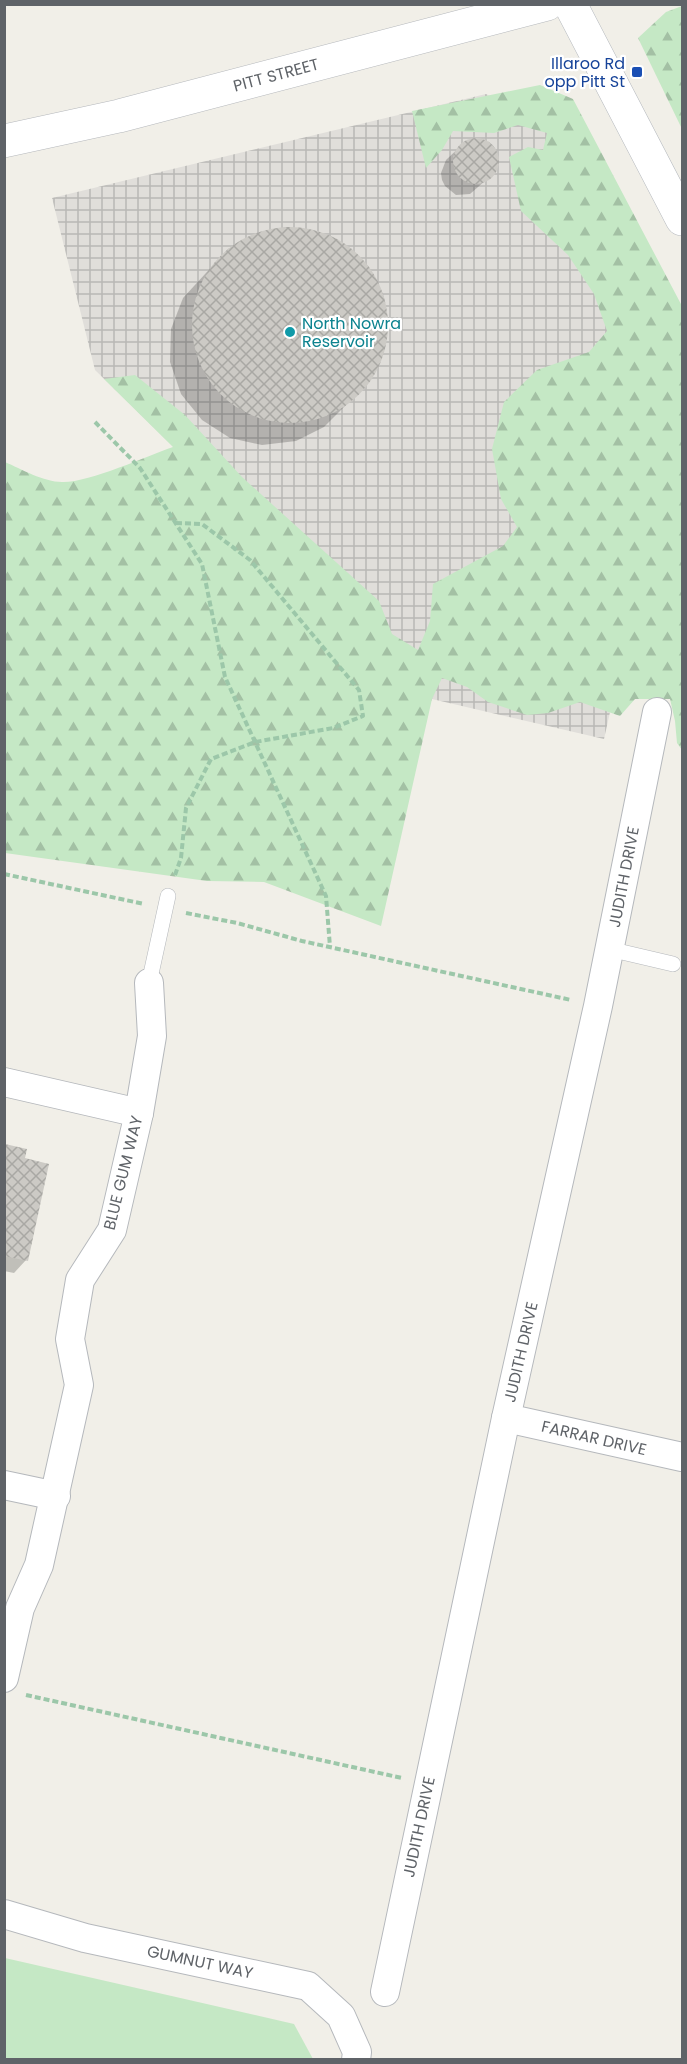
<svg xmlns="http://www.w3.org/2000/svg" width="687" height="2064" font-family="Poppins,sans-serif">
  <defs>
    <pattern id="industrial-grid" width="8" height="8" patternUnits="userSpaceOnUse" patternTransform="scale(1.5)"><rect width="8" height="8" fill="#e0deda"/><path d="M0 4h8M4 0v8" fill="none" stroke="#b9b8b5"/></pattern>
    <pattern id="forest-firs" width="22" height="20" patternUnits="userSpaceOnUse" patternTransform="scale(1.5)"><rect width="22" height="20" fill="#c5e8c5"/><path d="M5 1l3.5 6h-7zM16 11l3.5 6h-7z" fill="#a3c0a4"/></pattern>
    <pattern id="building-cross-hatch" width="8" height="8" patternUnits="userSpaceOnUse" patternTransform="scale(1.5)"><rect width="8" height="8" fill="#cccac5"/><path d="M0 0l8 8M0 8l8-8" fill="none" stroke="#a9a8a4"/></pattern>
  </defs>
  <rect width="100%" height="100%" fill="#f1efe8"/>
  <polygon fill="url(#industrial-grid)" points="486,94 586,142 682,320 682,390 604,739 432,699 95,370 52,198"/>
  <polygon fill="#c5e8c5" points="5,1958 294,2024 313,2059 5,2059"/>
  <g fill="url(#forest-firs)">
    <polygon points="682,6 682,129 638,38 666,12"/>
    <path d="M540 85 573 99 682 306V750L677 743 675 721 670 699H635L620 716 580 702 548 713 527 715 488 702 467 687 442 678 432 699 381 926 264 882 207 881 5 853V462C21 469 44 482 62 482 88 483 147 456 173 447L104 379 135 375 185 415 242 477 379 601 392 634 418 650 430 621 433 584 503 546 517 527 501 499 492 449 504 402 537 370 589 352 607 331 594 294 568 255 521 211 509 157 528 147 543 150 547 133 518 125 494 133 453 131 442 150 426 168 412 111Z"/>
  </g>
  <g fill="#0003">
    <polygon points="480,139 492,146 498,159 494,173 470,194 456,195 445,186 442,180 441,173 446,160 465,142"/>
    <polygon points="287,227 318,232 346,245 369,267 383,294 388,325 383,355 368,383 324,427 296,441 262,445 230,438 202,420 181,394 170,362 171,329 183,298 228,249 257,233"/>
    <polygon points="6,1145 23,1160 26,1260 14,1273 4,1271"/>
  </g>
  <g fill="url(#building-cross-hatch)">
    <circle cx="476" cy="161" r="23"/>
    <circle cx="290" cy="325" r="98"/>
    <polygon points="5,1144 27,1149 25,1158 49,1164 28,1261 4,1256"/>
  </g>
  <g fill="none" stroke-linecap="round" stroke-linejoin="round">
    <g stroke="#b5b8bc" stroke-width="16">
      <g id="service">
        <polyline points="609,949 673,964"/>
        <polyline points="149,983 168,896"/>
      </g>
    </g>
    <g stroke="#b5b8bc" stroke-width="30">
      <g id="minor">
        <polyline points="4,1082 139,1113"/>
        <polyline points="506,1418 682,1457"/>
        <polyline points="4,1485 56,1496"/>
        <polyline points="4,1678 20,1608 39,1565 79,1385 70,1339 80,1280 112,1230 139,1113 152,1036 149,983"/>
        <polyline points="4,1914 85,1938 308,1986 341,2016 357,2052 356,2060"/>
        <polyline points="385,1992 506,1418 598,1006 657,712"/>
      </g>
    </g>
    <g stroke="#b5b8bc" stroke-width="34">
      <polyline id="tertiary" points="4,141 119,116 547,4"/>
    </g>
    <g stroke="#b6babf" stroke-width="34">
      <polyline id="secondary" points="570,4 682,219"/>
    </g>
    <g stroke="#9cc7a9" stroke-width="4" stroke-dasharray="6 3" stroke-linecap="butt">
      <polyline points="95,422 140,468 202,564 225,677 326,896 330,947"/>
      <polyline points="4,874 144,904"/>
      <polyline points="175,875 181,858 186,808 211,759 255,742 333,728 363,716 359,690 250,560 202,524 176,523"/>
      <polyline points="186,913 237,923 302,941 571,1000"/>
      <polyline points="26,1695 402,1778"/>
    </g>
    <use href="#service" stroke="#fff" stroke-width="15"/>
    <use href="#minor" stroke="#fff" stroke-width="28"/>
    <use href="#tertiary" stroke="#fff" stroke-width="33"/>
    <use href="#secondary" stroke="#fff" stroke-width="33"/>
  </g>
  <rect fill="#1a4fb4" stroke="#fff" stroke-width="2" x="631" y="66" width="12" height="12" rx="3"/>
  <circle fill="#0f9aa8" stroke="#fff" stroke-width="2" cx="290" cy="332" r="6"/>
  <g text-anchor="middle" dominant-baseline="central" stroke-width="4.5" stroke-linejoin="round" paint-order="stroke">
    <g font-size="16" fill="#164399" stroke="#fff" text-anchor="end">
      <text x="625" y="63">Illaroo Rd<tspan x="625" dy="18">opp Pitt St</tspan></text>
    </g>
    <g font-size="16" fill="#5f6368" stroke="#fff">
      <text transform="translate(276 75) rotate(-15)">PITT STREET</text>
      <text transform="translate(624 877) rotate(-79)">JUDITH DRIVE</text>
      <text transform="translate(123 1173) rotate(-76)">BLUE GUM WAY</text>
      <text transform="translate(521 1352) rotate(-77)">JUDITH DRIVE</text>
      <text transform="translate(594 1438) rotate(13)">FARRAR DRIVE</text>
      <text transform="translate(419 1827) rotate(-78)">JUDITH DRIVE</text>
      <text transform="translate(200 1962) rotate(12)">GUMNUT WAY</text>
    </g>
    <g font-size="16" fill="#0d838f" stroke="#fff" text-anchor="start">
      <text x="302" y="323">North Nowra<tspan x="302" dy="18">Reservoir</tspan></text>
    </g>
  </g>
  <rect width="687" height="2064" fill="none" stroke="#5f6368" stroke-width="12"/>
</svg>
